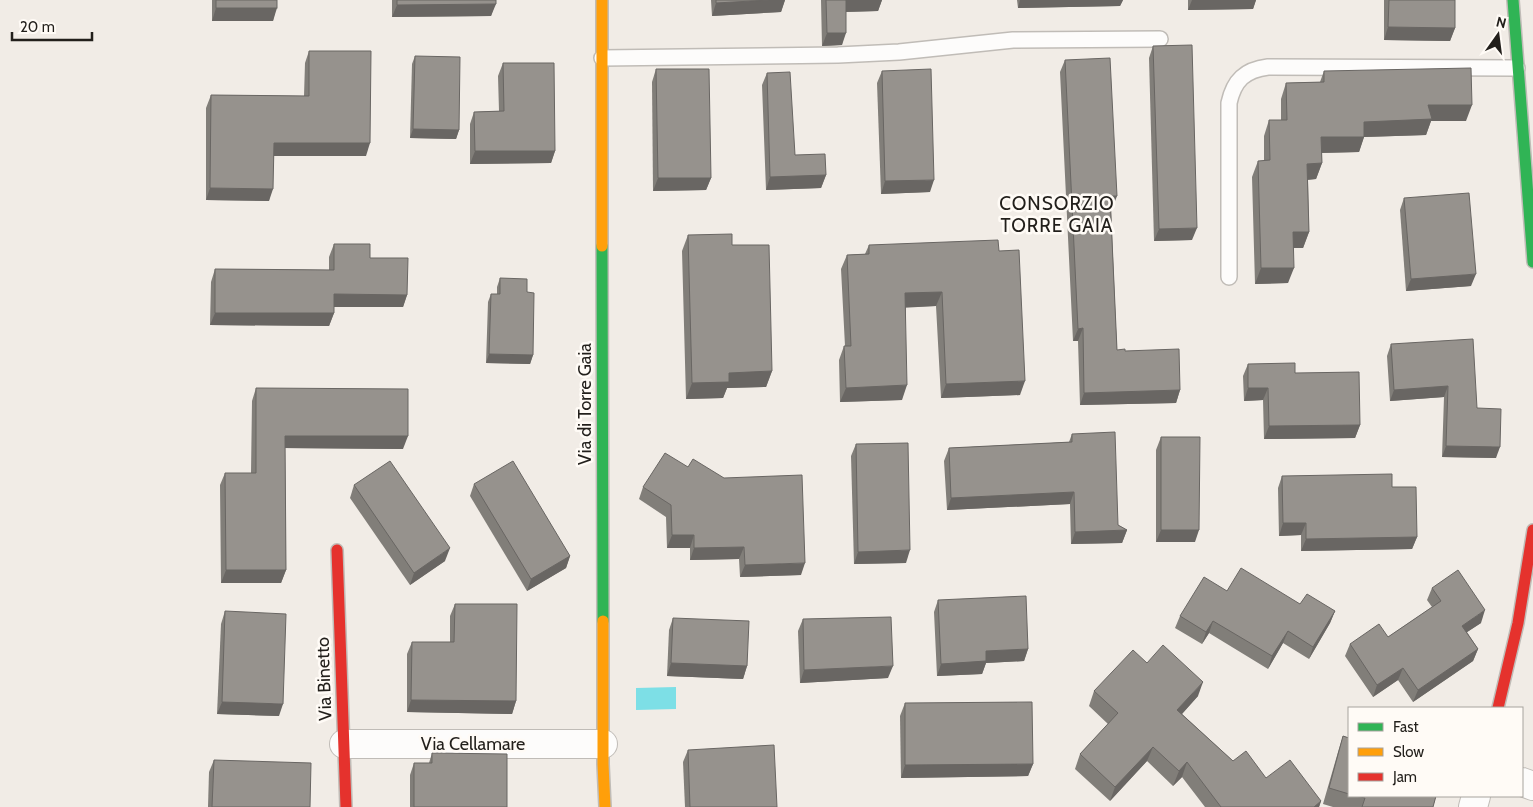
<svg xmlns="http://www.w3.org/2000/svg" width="1533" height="807" font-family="Cabin,sans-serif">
  <rect width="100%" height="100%" fill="#f1ece6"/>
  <polygon fill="#7ddfe6" points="676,687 676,709 636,710 636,688"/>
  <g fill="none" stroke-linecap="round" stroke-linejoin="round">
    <g stroke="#c0bcb7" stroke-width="18">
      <g id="lane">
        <polyline points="602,58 838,55 899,52 1013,40 1160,39"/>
        <path d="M1229 277V103C1234 80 1245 70 1268 67L1517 68"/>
      </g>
    </g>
    <g stroke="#c0bcb7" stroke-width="30">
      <g id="street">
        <polyline points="344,744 603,744"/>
        <polyline points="1522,782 1533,786"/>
        <polyline points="1473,807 1476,796"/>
      </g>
    </g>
    <g stroke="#c0bcb7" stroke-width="14">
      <g id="fast">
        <polyline points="1513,0 1533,262"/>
        <polyline points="602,246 603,621"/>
      </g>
    </g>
    <g stroke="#c0bcb7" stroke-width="14">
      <g id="slow">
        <polyline points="602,0 602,246"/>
        <polyline points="603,621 603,764 605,807"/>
      </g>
    </g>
    <g stroke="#c0bcb7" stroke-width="14">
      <g id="jam">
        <polyline points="337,550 346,807"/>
        <polyline points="1498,708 1518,623 1533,530"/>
      </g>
    </g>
    <use href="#lane" stroke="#fdfcfb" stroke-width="15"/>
    <use href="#street" stroke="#fdfcfb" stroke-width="28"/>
    <use href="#fast" stroke="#30b455" stroke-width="11"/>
    <use href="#slow" stroke="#ff9f0a" stroke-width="11"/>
    <use href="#jam" stroke="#e5322d" stroke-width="11"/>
  </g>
  <g fill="#817e79">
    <polygon points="212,0 277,0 273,21 212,21"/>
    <polygon points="392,0 496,0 491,16 392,17"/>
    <polygon points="711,0 785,0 781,12 712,16"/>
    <polygon points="821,0 882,0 878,11 846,12 842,45 822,46"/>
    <polygon points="1017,0 1123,0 1120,6 1018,8"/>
    <polygon points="1188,0 1256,0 1253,9 1188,10"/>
    <polygon points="1384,0 1455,0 1455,28 1450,41 1384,40"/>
    <polygon points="1153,46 1192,240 1154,241 1149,58"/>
    <polygon points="309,51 366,156 274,156 269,201 206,200 206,108 211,95 304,96 305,63"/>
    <polygon points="415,56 459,130 456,139 410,138 412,64"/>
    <polygon points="1065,60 1112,209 1111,209 1117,350 1125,351 1180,390 1176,403 1080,405 1078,341 1073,341 1060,72"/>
    <polygon points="503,63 555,151 551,163 470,164 470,124 474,112 499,111 498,76"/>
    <polygon points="656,69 711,178 706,190 653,191 652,82"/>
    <polygon points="882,71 930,192 881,194 877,83"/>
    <polygon points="1324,71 1466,121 1431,121 1426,135 1364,137 1359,152 1322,153 1322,163 1316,179 1308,180 1309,232 1303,248 1293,248 1288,283 1255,284 1252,177 1258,161 1264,161 1264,136 1269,120 1281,120 1281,99 1286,83 1320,82"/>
    <polygon points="767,73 795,155 826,175 821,188 766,190 762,85"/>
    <polygon points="1404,198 1471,286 1406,291 1400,210"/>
    <polygon points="688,235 732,245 772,371 766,387 727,388 723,398 686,399 682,251"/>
    <polygon points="334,244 370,258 407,295 403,307 334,307 334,313 329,326 210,325 211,282 215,269 329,270 329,257"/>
    <polygon points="869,245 999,251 1020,395 941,398 936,306 906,307 902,400 840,402 839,360 844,346 845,346 841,269 847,255 865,254"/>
    <polygon points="500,278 527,292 533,355 530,364 486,363 488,302 491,294 497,294 497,287"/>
    <polygon points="1391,344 1477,408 1496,458 1442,457 1444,397 1390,401 1387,356"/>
    <polygon points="1248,364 1295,373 1360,425 1355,438 1264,439 1263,400 1244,401 1243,376"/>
    <polygon points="256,388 403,449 285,448 286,570 281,583 221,583 220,485 225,473 251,473 252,401"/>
    <polygon points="1072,434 1118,525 1127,530 1122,543 1071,544 1070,504 947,510 944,461 949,448 1069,442"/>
    <polygon points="1161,437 1195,542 1156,542 1156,450"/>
    <polygon points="856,444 906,563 854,564 851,456"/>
    <polygon points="1282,476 1392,487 1417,537 1412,549 1301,551 1301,535 1279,536 1278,488"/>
    <polygon points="474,484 570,556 566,568 527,591 470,496"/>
    <polygon points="354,485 445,561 410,585 350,498"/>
    <polygon points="643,487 801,575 740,577 739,559 690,560 690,548 667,548 666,517 639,499"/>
    <polygon points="1432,588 1481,623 1467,632 1478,649 1473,661 1413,702 1398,680 1373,697 1345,656 1350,644 1388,637 1432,607 1427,600"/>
    <polygon points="1227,591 1300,604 1335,611 1330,623 1309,659 1283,643 1268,669 1209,633 1202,644 1175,628 1180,616"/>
    <polygon points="938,600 1028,649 1024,661 986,663 982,674 937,676 934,612"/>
    <polygon points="455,604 516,701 512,714 407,712 407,654 412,642 450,642 450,616"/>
    <polygon points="225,611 279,716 217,714 221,624"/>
    <polygon points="673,618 747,666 743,679 667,676 669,630"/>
    <polygon points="803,619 888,678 800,683 798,631"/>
    <polygon points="1147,663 1198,696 1182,714 1233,761 1266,778 1321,801 1319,807 1205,807 1182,777 1173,786 1147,761 1110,801 1075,769 1080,754 1108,724 1089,706 1094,691"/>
    <polygon points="905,703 1033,764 1028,776 901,778 900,716"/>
    <polygon points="1343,736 1349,738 1349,796 1436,796 1433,807 1333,807 1323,804 1338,752"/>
    <polygon points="688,750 777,807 685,807 683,762"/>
    <polygon points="432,753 507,807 410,807 410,775 414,763 429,763"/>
    <polygon points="214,760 310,807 208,807 209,772"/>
  </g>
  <g fill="#696663">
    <polygon points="770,0 785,0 781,12 712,16 716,3"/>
    <polygon points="846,0 882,0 878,11 842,12"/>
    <polygon points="1020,0 1123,0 1120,6 1018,8"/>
    <polygon points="1192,0 1256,0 1253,9 1188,10"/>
    <polygon points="496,4 491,16 392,17 397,5"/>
    <polygon points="216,8 277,8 273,21 212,21"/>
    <polygon points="1388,27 1455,28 1450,41 1384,40"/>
    <polygon points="827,33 846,33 842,45 822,46"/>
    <polygon points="1428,105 1472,105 1466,121 1431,121 1426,135 1364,137 1359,152 1316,153 1321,137 1364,122"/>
    <polygon points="413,129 459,130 456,139 410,138"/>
    <polygon points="274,143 370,143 366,156 269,156"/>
    <polygon points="475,151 555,151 551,163 470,164"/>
    <polygon points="1322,163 1316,179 1302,180 1307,164"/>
    <polygon points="826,175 821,188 766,190 770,177"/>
    <polygon points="658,178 711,178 706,190 653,191"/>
    <polygon points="934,180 930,192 881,194 885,181"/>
    <polygon points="210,188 273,189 269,201 206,200"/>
    <polygon points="1110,196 1117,196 1112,209 1106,209"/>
    <polygon points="1197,228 1192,240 1154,241 1159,229"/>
    <polygon points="1293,232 1309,232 1303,248 1287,248"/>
    <polygon points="1261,268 1294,268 1288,283 1255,284"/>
    <polygon points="1476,274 1471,286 1406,291 1411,279"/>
    <polygon points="942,292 936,306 900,308 905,293"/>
    <polygon points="334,294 407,295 403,307 329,307"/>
    <polygon points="215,313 334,313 329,326 210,325"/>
    <polygon points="1083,328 1078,341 1073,341 1078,329"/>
    <polygon points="489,354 533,355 530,364 486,363"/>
    <polygon points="772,371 766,387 727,388 723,398 686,399 692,383 729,373"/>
    <polygon points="1025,381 1020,395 941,398 946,384"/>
    <polygon points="907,385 902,400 840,402 846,388"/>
    <polygon points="1448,386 1444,397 1390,401 1394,390"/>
    <polygon points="1248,388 1268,388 1263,400 1244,401"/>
    <polygon points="1180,390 1176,403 1080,405 1084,393"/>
    <polygon points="1360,425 1355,438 1264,439 1269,426"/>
    <polygon points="285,436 408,436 403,449 280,448"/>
    <polygon points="1446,446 1500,447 1496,458 1442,457"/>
    <polygon points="1074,492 1070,504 947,510 951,498"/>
    <polygon points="1283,523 1306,523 1301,535 1279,536"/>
    <polygon points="1127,530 1122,543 1071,544 1075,532"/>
    <polygon points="1161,530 1199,530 1195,542 1156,542"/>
    <polygon points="672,535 694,535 690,548 667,548"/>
    <polygon points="1417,537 1412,549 1301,551 1306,539"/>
    <polygon points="744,547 739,559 690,560 694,548"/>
    <polygon points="450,548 445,561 410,585 414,573"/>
    <polygon points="910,550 906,563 854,564 858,552"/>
    <polygon points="570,556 566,568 527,591 531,579"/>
    <polygon points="805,563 801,575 740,577 745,565"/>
    <polygon points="226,570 286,570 281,583 221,583"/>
    <polygon points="1485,610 1481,623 1458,638 1462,626"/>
    <polygon points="1335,611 1330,623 1309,659 1313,647"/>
    <polygon points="1213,621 1209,633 1202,644 1206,632"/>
    <polygon points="1288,631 1283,643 1268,669 1272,656"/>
    <polygon points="1028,649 1024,661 986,663 982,674 937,676 941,664 986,651"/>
    <polygon points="1478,649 1473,661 1413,702 1418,690"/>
    <polygon points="671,663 747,666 743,679 667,676"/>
    <polygon points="893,666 888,678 800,683 804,670"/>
    <polygon points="1403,668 1398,680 1373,697 1377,685"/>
    <polygon points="1203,682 1198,696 1172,725 1177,710"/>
    <polygon points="411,700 516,701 512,714 407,712"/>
    <polygon points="222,702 283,704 279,716 217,714"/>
    <polygon points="1153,747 1147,761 1110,801 1115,787"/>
    <polygon points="1187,762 1182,777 1173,786 1179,771"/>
    <polygon points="1033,764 1028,776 901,778 905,765"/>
    <polygon points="1321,801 1319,807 1314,807"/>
  </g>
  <g fill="#96928d" stroke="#696663">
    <rect x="216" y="0" width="61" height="8"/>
    <polygon points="397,0 496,0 496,4 397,5"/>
    <polygon points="716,0 770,0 716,3"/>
    <polygon points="826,0 846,0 846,33 827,33"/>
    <polygon points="1389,0 1455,0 1455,28 1388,27"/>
    <polygon points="1192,45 1197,228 1159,229 1153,46"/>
    <polygon points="309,51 371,51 370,143 274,143 273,189 210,188 211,95 309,96"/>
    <polygon points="415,56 460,57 459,130 413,129"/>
    <polygon points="1110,58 1117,196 1110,196 1117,350 1125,349 1125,351 1179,349 1180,390 1084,393 1083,328 1078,329 1065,60"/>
    <polygon points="503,63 554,63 555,151 475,151 474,112 504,111"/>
    <polygon points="1471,68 1472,105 1428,105 1432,119 1364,122 1364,137 1321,137 1322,163 1307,164 1309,232 1293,232 1294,268 1261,268 1258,161 1270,160 1269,120 1287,120 1286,83 1324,82 1324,71"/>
    <polygon points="656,69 709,69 711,178 658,178"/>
    <polygon points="931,69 934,180 885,181 882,71"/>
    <polygon points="790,72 795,155 825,154 826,175 770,177 767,73"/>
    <polygon points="1469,193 1476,274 1411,279 1404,198"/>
    <polygon points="732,234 732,245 769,245 772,371 729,373 729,382 692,383 688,235"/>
    <polygon points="998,240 999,251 1019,250 1025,381 946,384 942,292 905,293 907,385 846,388 844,346 851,346 847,255 869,254 869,245"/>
    <polygon points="334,244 370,244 370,258 408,258 407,295 334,294 334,313 215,313 215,269 334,270"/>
    <polygon points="500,278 527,279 527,292 534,293 533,355 489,354 491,294 500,294"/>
    <polygon points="1473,339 1477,408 1501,409 1500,447 1446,446 1448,386 1394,390 1391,344"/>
    <polygon points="1295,363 1295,373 1359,372 1360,425 1269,426 1268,388 1248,388 1248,364"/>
    <polygon points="256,388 408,389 408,436 285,436 286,570 226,570 225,473 256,473"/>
    <polygon points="1115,432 1118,525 1127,530 1075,532 1074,492 951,498 949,448 1072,442 1072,434"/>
    <polygon points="1161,437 1200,437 1199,530 1161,530"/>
    <polygon points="908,443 910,550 858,552 856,444"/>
    <polygon points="665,453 688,467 693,459 724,478 802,475 805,563 745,565 744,547 694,548 694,535 672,535 671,505 643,487"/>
    <polygon points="390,461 450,548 414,573 354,485"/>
    <polygon points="513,461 570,556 531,579 474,484"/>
    <polygon points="1392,474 1392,487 1416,487 1417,537 1306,539 1306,523 1283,523 1282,476"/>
    <polygon points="1241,568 1300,604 1307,594 1335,611 1313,647 1288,631 1272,656 1213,621 1206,632 1180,616 1204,577 1227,591"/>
    <polygon points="1458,570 1485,610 1462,626 1478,649 1418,690 1403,668 1377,685 1350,644 1379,624 1388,637 1441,601 1432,588"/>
    <polygon points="1026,596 1028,649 986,651 986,661 941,664 938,600"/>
    <polygon points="455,604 517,604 516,701 411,700 412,642 454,642"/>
    <polygon points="225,611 286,614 283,704 222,702"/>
    <polygon points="891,617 893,666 804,670 803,619"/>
    <polygon points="673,618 749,621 747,666 671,663"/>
    <polygon points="1163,645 1203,682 1177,710 1233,761 1246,751 1266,778 1290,760 1321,801 1314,807 1221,807 1187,762 1179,771 1153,747 1115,787 1080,754 1118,713 1094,691 1133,650 1147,663"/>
    <polygon points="1032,702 1033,764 905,765 905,703"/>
    <polygon points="1343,736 1349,738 1349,794 1329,788"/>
    <polygon points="774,745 777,807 690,807 688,750"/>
    <polygon points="432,753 507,754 507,807 414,807 414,763 432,763"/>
    <polygon points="214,760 311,763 310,807 212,807"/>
    <polygon points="1355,796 1436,796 1433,807 1362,807 1365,798"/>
  </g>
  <g text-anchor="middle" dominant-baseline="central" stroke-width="5" stroke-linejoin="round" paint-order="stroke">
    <g font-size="18" fill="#221f1b" stroke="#fffbf6">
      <text transform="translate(585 404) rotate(-90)">Via di Torre Gaia</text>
      <text transform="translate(324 679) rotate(-92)">Via Binetto</text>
      <text x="473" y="744">Via Cellamare</text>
    </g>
    <g font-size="19" letter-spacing="1" fill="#221f1b" stroke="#fffbf6">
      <text x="1057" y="203">CONSORZIO<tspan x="1057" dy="22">TORRE GAIA</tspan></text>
    </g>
  </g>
  <rect x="1348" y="707" width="175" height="90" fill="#fffbf6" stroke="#a7a39e"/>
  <rect x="1358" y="723" width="25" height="8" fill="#30b455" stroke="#a7a39e"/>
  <text x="1393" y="732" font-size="15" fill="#221f1b">Fast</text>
  <rect x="1358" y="748" width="25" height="8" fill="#ff9f0a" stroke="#a7a39e"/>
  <text x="1393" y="757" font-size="15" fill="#221f1b">Slow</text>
  <rect x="1358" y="773" width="25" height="8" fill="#e5322d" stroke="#a7a39e"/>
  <text x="1393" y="782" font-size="15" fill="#221f1b">Jam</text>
  <g transform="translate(1498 35) rotate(14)" stroke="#fffbf6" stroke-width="4" paint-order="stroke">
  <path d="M0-4L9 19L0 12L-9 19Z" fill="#221f1b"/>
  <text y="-8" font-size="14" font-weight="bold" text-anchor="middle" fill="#221f1b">N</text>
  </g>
  <path d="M12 32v8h80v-8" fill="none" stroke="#221f1b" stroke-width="2.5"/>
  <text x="20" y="32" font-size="15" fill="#221f1b" stroke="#fffbf6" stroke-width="4" paint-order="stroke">20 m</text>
</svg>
